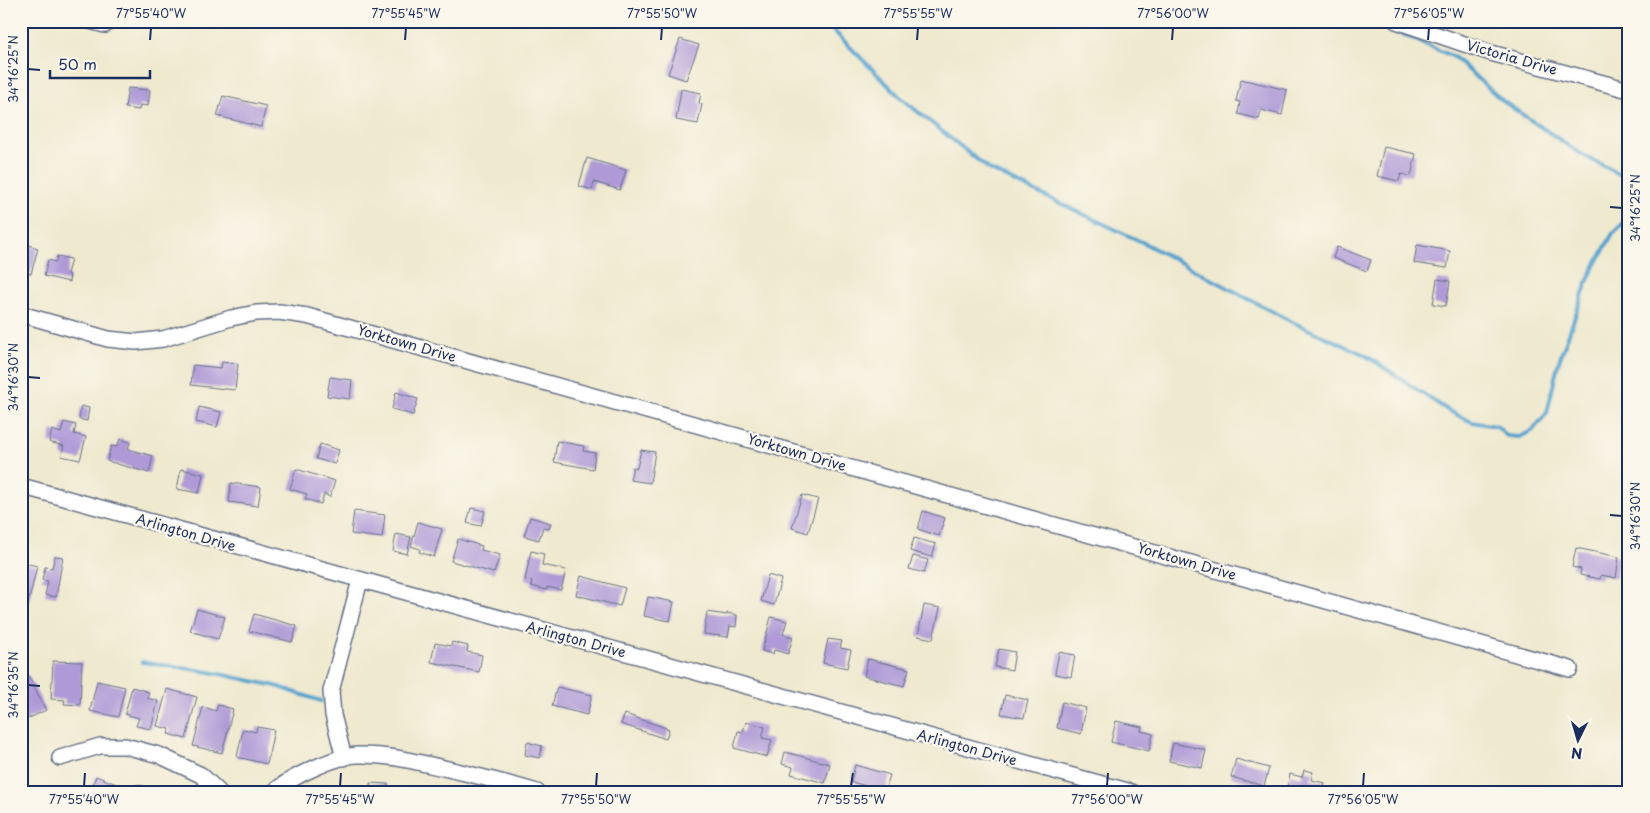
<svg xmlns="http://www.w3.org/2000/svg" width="1650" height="813" font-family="'Playpen Sans',sans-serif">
  <rect width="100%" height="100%" fill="#fbf7ec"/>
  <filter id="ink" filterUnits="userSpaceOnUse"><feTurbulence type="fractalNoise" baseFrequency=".02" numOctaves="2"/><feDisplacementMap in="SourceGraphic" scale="10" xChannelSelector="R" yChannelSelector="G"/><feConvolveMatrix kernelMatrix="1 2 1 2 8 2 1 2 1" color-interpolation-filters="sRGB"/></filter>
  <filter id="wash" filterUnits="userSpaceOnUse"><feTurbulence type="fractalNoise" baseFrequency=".0096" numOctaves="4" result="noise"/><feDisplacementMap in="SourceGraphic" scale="20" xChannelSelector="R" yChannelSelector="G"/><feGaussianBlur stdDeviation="1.12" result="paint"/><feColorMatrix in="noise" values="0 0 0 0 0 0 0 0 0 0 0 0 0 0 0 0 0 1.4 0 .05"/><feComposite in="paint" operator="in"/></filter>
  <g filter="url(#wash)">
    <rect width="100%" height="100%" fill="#efe9cf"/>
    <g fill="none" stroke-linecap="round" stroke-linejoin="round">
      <g stroke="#54a2ce" stroke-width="4">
        <polyline points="820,21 827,24 902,99 990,170 1142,242 1290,321 1365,355 1449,411 1472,422 1496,426 1507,436 1519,437 1532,431 1547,413 1558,364 1589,277 1613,233 1629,218"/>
        <polyline points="1397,32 1454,57 1504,102 1581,154 1629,179"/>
        <polyline points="142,662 210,672 276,686 321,701"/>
      </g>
    </g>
    <g id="blocks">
      <g fill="#af9ad7">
        <polygon points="680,39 699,45 686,80 668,74"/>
        <polygon points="1241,79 1287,90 1282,115 1261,110 1259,119 1238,114 1240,102 1236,101"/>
        <polygon points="128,88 150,90 148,106 140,105 139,110 125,108"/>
        <polygon points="681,89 701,93 699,103 702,104 698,124 676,120"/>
        <polygon points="223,96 266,106 261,127 217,116"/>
        <polygon points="1384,147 1416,154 1411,176 1401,174 1399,181 1377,176"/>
        <polygon points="587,158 626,170 620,190 594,182 592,190 579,186"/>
        <polygon points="21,243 38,248 31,274 21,271"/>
        <polygon points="1417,245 1450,251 1447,268 1414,263"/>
        <polygon points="1337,247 1371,260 1367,271 1333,258"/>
        <polygon points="57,256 71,259 67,274 70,275 69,282 44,276 48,260 56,262"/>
        <polygon points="1437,279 1450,281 1446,306 1433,304"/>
        <polygon points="222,362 238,364 235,390 191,385 193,365 221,368"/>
        <polygon points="330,377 352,380 350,399 327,396"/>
        <polygon points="396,392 418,399 413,415 392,409"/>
        <polygon points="81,406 89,408 87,421 79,419"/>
        <polygon points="199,407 221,412 217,427 196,422"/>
        <polygon points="64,422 76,425 74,434 86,437 80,460 61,456 64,446 49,442 52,430 61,433"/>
        <polygon points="120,439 130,442 128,449 153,456 149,473 107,461 111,446 117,447"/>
        <polygon points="557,441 584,446 583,451 595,453 593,469 554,462"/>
        <polygon points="320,444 339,450 335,464 316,459"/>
        <polygon points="641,450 655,452 650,483 630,480 633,467 637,468"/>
        <polygon points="181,469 203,474 199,493 177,489"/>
        <polygon points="296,469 335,481 330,497 324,494 321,504 305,499 307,494 290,489"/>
        <polygon points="231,483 261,487 258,506 229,502"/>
        <polygon points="802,495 818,499 808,533 792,528"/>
        <polygon points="471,508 485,511 481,526 467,523"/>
        <polygon points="354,511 385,515 382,538 351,534"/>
        <polygon points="923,511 945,518 939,536 918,529"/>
        <polygon points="530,517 551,523 549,529 543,527 539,540 524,536"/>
        <polygon points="418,522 442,529 434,557 419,552 420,549 411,546"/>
        <polygon points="396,534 411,537 407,554 393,551"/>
        <polygon points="914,538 936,544 932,557 910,551"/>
        <polygon points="458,539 482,546 481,550 500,555 494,573 451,561"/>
        <polygon points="1576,548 1619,557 1616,578 1601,575 1600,579 1580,575 1581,569 1572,567"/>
        <polygon points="531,551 544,554 542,565 566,570 561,590 547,587 547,590 531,586 532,581 525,580"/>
        <polygon points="55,556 63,557 56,597 45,595 48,581 42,580 45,567 52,568"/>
        <polygon points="913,556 928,560 924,573 909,569"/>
        <polygon points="21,562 37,566 26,613 21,612"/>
        <polygon points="768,575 781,579 774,605 761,601"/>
        <polygon points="581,576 625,588 620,606 576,595"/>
        <polygon points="648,597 674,602 670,621 644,616"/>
        <polygon points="924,605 940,608 933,639 918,636"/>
        <polygon points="197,609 225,617 218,639 190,631"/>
        <polygon points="707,612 727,615 727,613 737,615 736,627 730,626 728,637 704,634"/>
        <polygon points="254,614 297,626 292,642 249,631"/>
        <polygon points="771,617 787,621 783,634 793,637 788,654 774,650 773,654 762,651"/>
        <polygon points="828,639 842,641 840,648 851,650 847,668 823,663"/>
        <polygon points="452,642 468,646 467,652 482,655 479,672 431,662 435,643 451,646"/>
        <polygon points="999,649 1015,652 1012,670 995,667"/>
        <polygon points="1059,652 1075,655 1071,677 1055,674"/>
        <polygon points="868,659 909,669 904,686 864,676"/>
        <polygon points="53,661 82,662 80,705 64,704 65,700 51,699"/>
        <polygon points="28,675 46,710 21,722 21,678"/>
        <polygon points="97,681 125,687 118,717 90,711"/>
        <polygon points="132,687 149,692 147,698 158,701 151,729 136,726 139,718 125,714"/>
        <polygon points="557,687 592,695 587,715 552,706"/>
        <polygon points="167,689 197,697 186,739 168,734 170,729 157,726"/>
        <polygon points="1005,695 1028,700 1024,718 1001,714"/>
        <polygon points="1062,702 1086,708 1081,734 1057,728"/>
        <polygon points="218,705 233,709 222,753 193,746 203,707 216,711"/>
        <polygon points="625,714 669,729 666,739 621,724"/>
        <polygon points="1116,721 1142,727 1141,731 1153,734 1149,751 1111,742"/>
        <polygon points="746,722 765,727 762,738 772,740 767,757 734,748 738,731 743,732"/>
        <polygon points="257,727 274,730 267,764 237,757 243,729 256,732"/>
        <polygon points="527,742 542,746 540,758 525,755"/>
        <polygon points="1173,743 1206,750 1202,768 1169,761"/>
        <polygon points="785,752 830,764 825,783 791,774 793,767 782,764"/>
        <polygon points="1236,759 1269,768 1264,786 1231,777"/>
        <polygon points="855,765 890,775 885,791 851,782"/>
        <polygon points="1304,770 1313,772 1311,780 1325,783 1323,792 1286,792 1290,774 1302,777"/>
        <polygon points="96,776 124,787 122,792 90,792"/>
        <polygon points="370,783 388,784 387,789 399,789 399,792 370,792"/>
        <polygon points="137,784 157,791 157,792 135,792"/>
        <polygon points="1351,787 1369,791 1369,792 1350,792"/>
      </g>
    </g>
  </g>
  <g filter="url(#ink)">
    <use href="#blocks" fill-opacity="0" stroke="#657086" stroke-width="1"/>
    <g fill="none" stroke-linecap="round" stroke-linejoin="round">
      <g stroke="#657086" stroke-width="18">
        <g id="minor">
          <polyline points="90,21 105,25"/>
          <polyline points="1396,21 1491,53 1629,90"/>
          <polyline points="21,314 108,339 136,342 163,339 231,318 256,313 279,312 307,316 1570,669"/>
          <polyline points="21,486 1131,792"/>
          <polyline points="60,758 100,746 125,746 159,755 201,775 219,792"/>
          <polyline points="344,758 333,715 331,691 360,580"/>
          <path d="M274 792C290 777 336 756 357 755 390 754 416 762 448 769 478 776 507 783 537 792"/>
        </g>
      </g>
      <use href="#minor" stroke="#fff" stroke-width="15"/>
    </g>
  </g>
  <path fill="none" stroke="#1b2f5e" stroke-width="2" d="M150 40 151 28M405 40 406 28M661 40 662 28M917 40 918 28M1172 40 1173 28M1428 40 1429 28M28 69 40 70M1610 207 1622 208M28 377 40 378M1610 515 1622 516M28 685 40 686M84 786 85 773M340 786 341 773M596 786 597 773M851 786 853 773M1107 786 1108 773M1363 786 1364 773"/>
  <g text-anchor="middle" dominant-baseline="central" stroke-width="4.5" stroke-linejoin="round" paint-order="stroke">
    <g font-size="14" fill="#1b2f5e" stroke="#fbf7ec">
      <text transform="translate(1512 57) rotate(16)">Victoria Drive</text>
      <text transform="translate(407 343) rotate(16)">Yorktown Drive</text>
      <text transform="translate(797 452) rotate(16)">Yorktown Drive</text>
      <text transform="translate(186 532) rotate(16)">Arlington Drive</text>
      <text transform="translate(1187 561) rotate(16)">Yorktown Drive</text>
      <text transform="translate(576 639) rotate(15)">Arlington Drive</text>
      <text transform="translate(967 747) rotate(15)">Arlington Drive</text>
    </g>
  </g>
  <rect width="1650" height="813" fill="none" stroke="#fbf7ec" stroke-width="55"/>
  <g transform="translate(1578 740) rotate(185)" stroke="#fbf7ec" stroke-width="4" paint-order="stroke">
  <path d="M0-4L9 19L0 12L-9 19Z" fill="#1b2f5e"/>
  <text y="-8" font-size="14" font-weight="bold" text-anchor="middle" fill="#1b2f5e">N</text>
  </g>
  <path d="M50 70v8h100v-8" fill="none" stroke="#1b2f5e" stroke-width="2.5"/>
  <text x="58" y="70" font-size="15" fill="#1b2f5e" stroke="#fbf7ec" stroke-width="4" paint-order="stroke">50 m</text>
  <rect x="28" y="28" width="1594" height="758" fill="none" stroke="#1b2f5e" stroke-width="2"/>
  <g font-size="12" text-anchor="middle" fill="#1b2f5e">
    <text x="151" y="18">77°55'40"W</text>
    <text x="406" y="18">77°55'45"W</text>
    <text x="662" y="18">77°55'50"W</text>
    <text x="918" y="18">77°55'55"W</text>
    <text x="1173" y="18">77°56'00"W</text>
    <text x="1429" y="18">77°56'05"W</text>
    <text transform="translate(14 69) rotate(-90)" y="4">34°16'25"N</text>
    <text transform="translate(1636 208) rotate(-90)" y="4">34°16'25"N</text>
    <text transform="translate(14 377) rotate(-90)" y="4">34°16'30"N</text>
    <text transform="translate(1636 516) rotate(-90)" y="4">34°16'30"N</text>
    <text transform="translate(14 685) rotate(-90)" y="4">34°16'35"N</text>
    <text x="84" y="804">77°55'40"W</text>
    <text x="340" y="804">77°55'45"W</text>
    <text x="596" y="804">77°55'50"W</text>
    <text x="851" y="804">77°55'55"W</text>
    <text x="1107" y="804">77°56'00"W</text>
    <text x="1363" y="804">77°56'05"W</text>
  </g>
</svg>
